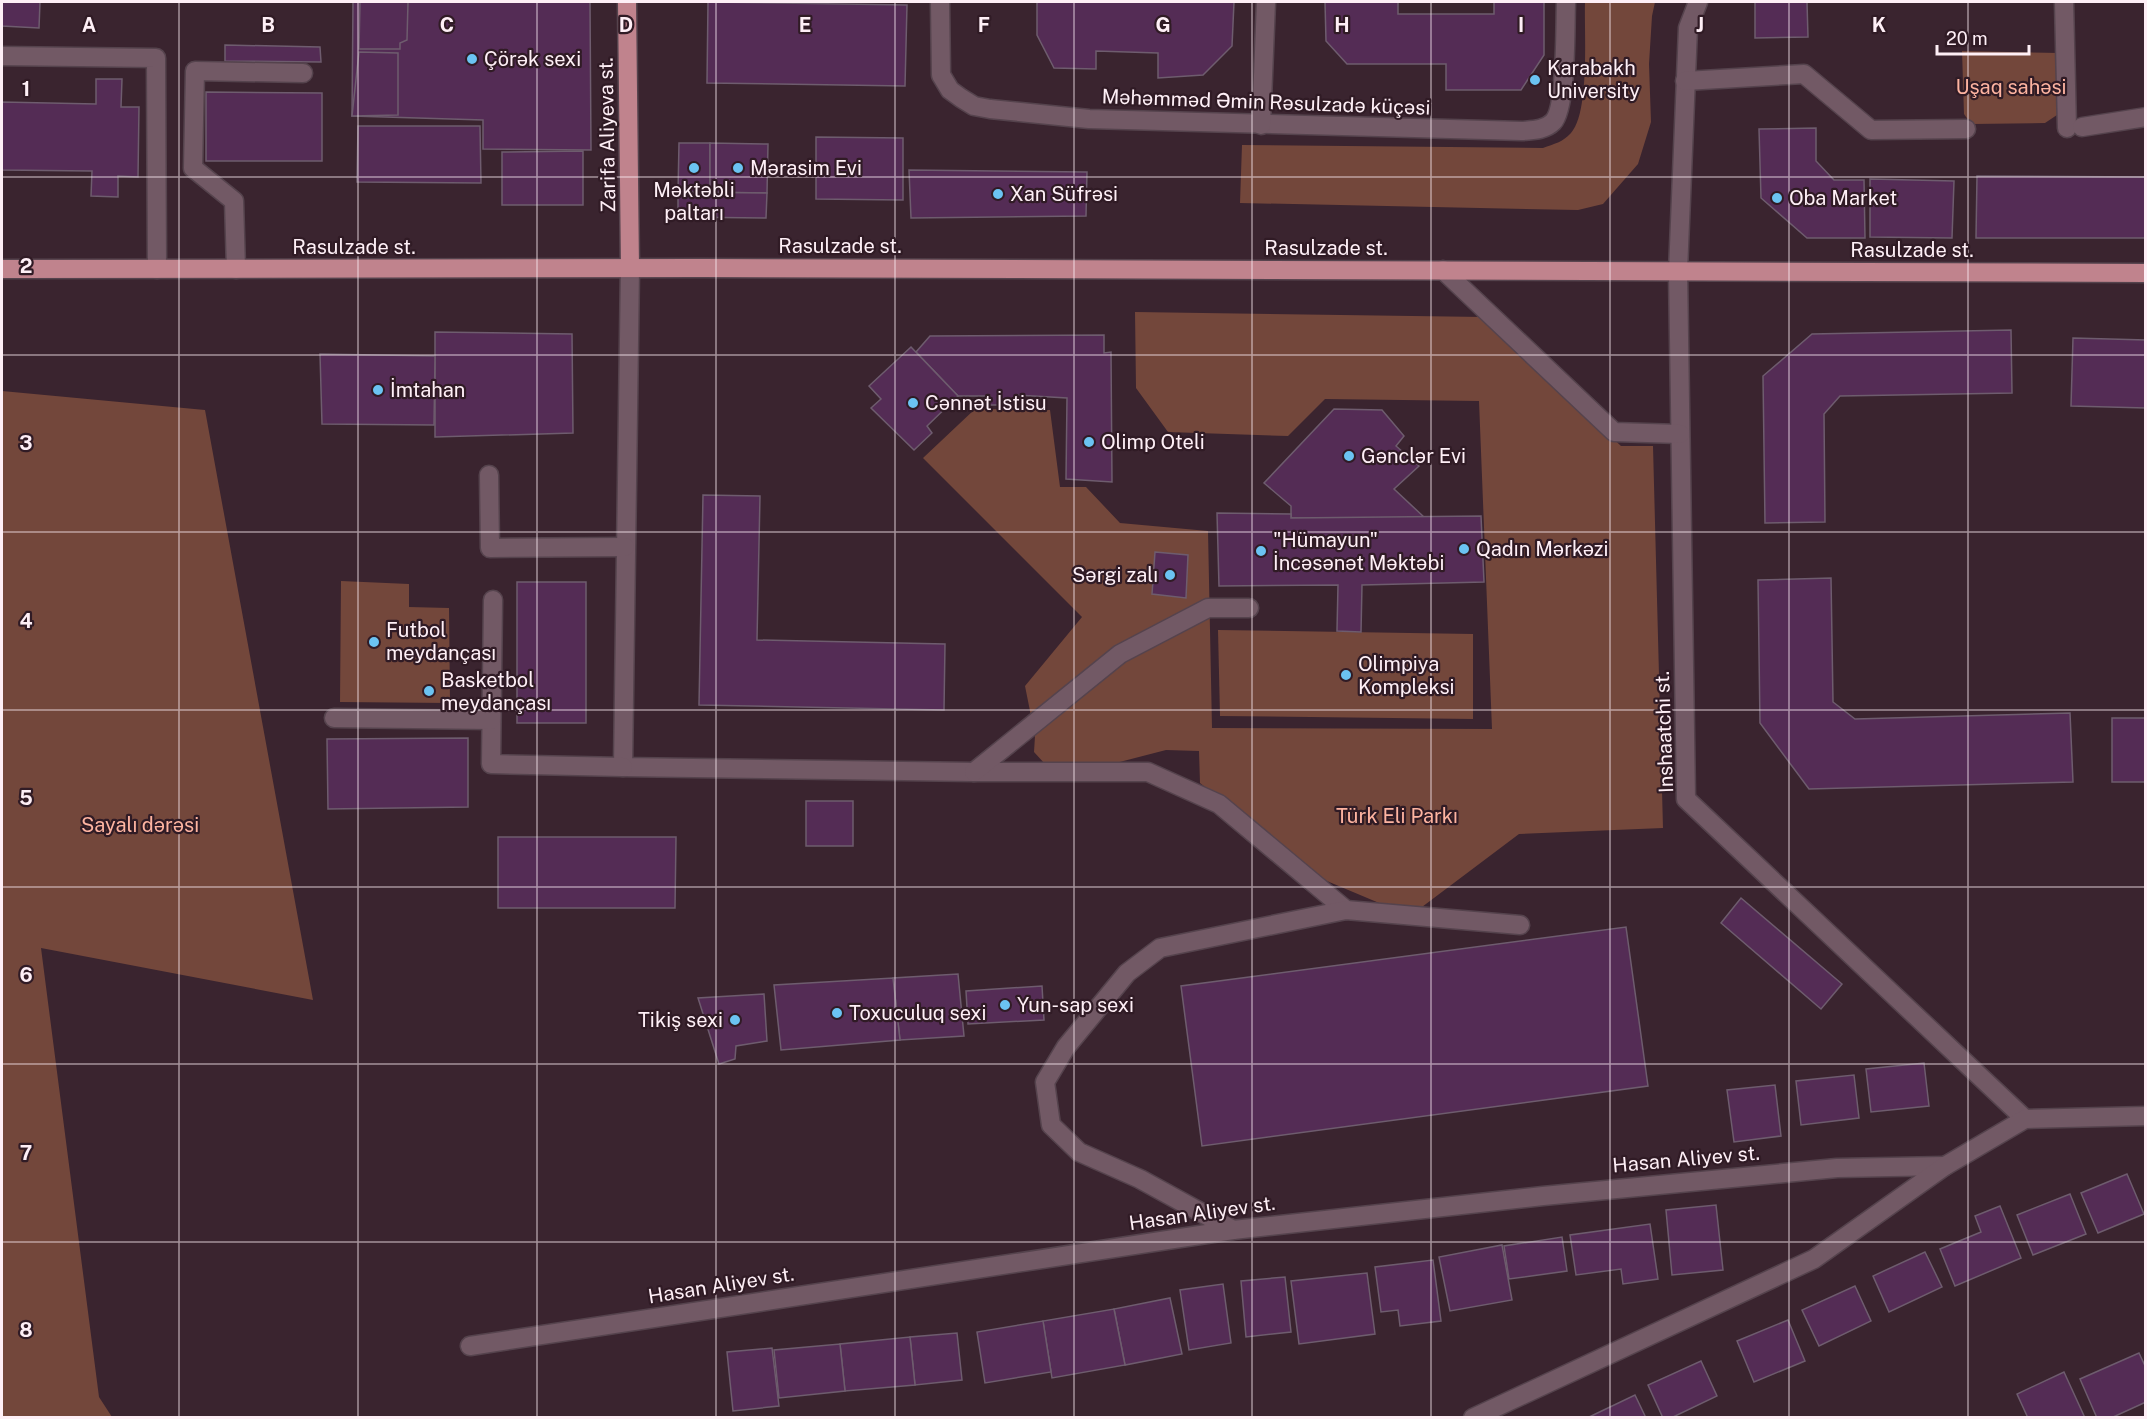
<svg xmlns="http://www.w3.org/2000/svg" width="2147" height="1419" font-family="'Public Sans',sans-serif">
  <rect width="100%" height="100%" fill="#3a242f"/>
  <g fill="#73473b">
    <path d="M1585 2H1655L1652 16 1649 64 1651 122 1638 164 1603 204 1578 210 1240 203 1242 145 1543 148C1554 144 1563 142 1571 133 1590 112 1584 32 1585 2Z"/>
    <polygon points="1962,51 2059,53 2060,113 2045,123 1971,124 1964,114"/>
    <polygon points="1135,312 1484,317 1621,446 1653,446 1663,828 1519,834 1410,916 1315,876 1200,783 1199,751 1166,750 1108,765 1045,764 1034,752 1035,736 1025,686 1082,617 923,458 975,409 1050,410 1060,487 1086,487 1120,523 1208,531 1212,728 1492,729 1479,401 1325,399 1288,436 1168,432 1136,388"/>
    <polygon points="2,391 205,410 313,1000 41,948 99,1397 112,1417 2,1417"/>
    <polygon points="341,581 409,584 409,607 449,608 450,703 340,702"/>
    <polygon points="1218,630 1473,634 1473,719 1220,716"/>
  </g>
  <g fill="#542c55" stroke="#6e5c6e" stroke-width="1.5">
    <polygon points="2,2 40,2 39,28 2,26"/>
    <polygon points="353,2 590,2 591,150 483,149 483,120 352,116"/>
    <polygon points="360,2 408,2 407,40 400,43 400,49 359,49"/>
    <polygon points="708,2 907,5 905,86 707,83"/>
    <polygon points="1037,2 1234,2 1232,46 1203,75 1158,78 1158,53 1096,51 1096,69 1054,68 1037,35"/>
    <polygon points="1325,2 1398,2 1398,14 1494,14 1494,2 1544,2 1544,55 1521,90 1446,90 1446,64 1347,64 1326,41"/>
    <polygon points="1755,2 1807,2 1808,37 1755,38"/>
    <polygon points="225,45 320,47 321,62 225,61"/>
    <polygon points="359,52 398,53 398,115 352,116"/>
    <polygon points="96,79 122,79 121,107 139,107 138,177 118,176 118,197 91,196 92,171 2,170 2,102 96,104"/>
    <polygon points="206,92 322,93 322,161 206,161"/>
    <polygon points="358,126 480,126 481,183 357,182"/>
    <polygon points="1816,128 1816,161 1834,180 1864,180 1865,238 1807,238 1761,198 1759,129"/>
    <polygon points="816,137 903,138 903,200 816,199"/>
    <polygon points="679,143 710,143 710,192 678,192"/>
    <polygon points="710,143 768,144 767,193 710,192"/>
    <polygon points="583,151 583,205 502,205 502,152"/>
    <polygon points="909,170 1087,172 1086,216 911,218"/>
    <polygon points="1977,176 2146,177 2146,238 1976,238"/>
    <polygon points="1870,179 1954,181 1952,238 1870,237"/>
    <polygon points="678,192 767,193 766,218 678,217"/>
    <polygon points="2011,330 2012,393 1840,396 1824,414 1825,522 1765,523 1763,376 1812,334"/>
    <polygon points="435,332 572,334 573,433 435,437"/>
    <polygon points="1104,335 1104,353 1111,352 1112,482 1066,479 1067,398 1015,395 1015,405 989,405 990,396 958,396 916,352 930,336"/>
    <polygon points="2073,338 2146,340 2146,408 2071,406"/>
    <polygon points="911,347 958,396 927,426 932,433 914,450 871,408 881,399 869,386"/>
    <polygon points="320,354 435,356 434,425 322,424"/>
    <polygon points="1334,409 1382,410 1404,436 1396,446 1419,466 1394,489 1425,518 1291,518 1291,506 1264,483"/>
    <polygon points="703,495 760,496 757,640 945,644 944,710 699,705"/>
    <polygon points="1217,513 1291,514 1291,518 1481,516 1484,582 1362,585 1361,632 1337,631 1338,585 1219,586"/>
    <polygon points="1155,552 1188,555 1186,598 1152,594"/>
    <polygon points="1831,578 1833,702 1855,719 2070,713 2073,782 1809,789 1760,723 1758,580"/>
    <rect x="517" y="582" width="69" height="141"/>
    <rect x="2112" y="718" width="34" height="64"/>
    <polygon points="468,738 468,807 328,809 327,739"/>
    <rect x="806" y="801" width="47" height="45"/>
    <polygon points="498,837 676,837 675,908 498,908"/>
    <polygon points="1741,898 1842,984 1821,1009 1721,923"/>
    <polygon points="1626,927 1648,1086 1202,1146 1181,986"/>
    <polygon points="958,974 964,1036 900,1040 893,978"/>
    <polygon points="893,978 900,1040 781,1050 774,985"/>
    <polygon points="1042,986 1044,1020 968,1024 966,991"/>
    <polygon points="764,994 767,1041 736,1046 735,1059 719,1064 698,998"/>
    <polygon points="1924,1063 1929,1106 1871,1112 1866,1069"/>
    <polygon points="1854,1075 1859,1118 1801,1125 1796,1081"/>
    <polygon points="1775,1085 1781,1136 1734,1142 1727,1090"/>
    <polygon points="2127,1174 2144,1214 2098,1233 2081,1193"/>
    <polygon points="2070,1194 2086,1234 2033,1255 2017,1215"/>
    <polygon points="1716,1205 1723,1270 1672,1275 1666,1210"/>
    <polygon points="2000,1206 2021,1258 1955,1286 1940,1249 1981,1232 1975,1216"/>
    <polygon points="1650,1224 1658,1279 1623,1284 1621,1269 1576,1275 1570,1235"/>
    <polygon points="1562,1237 1567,1271 1509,1279 1504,1246"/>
    <polygon points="1502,1245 1512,1300 1450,1311 1439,1257"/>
    <polygon points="1925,1252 1942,1287 1889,1312 1873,1276"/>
    <polygon points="1433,1260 1441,1321 1400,1326 1398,1310 1381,1312 1375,1267"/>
    <polygon points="1367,1273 1375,1334 1299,1344 1291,1281"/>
    <polygon points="1285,1277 1291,1332 1246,1337 1241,1281"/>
    <polygon points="1223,1284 1231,1343 1189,1350 1180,1290"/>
    <polygon points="1855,1286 1871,1321 1819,1346 1802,1310"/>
    <polygon points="1170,1298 1182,1354 1125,1365 1114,1309"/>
    <polygon points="1114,1309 1125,1365 1052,1378 1043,1321"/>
    <polygon points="1788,1320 1805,1361 1754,1382 1737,1341"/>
    <polygon points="1043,1321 1051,1372 985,1383 977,1332"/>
    <polygon points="957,1333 962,1380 915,1385 910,1337"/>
    <polygon points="910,1337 915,1385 845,1391 840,1344"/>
    <polygon points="840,1344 845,1391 779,1398 774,1350"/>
    <polygon points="772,1348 779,1406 733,1411 727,1352"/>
    <polygon points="2139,1353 2146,1368 2146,1402 2111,1418 2097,1418 2080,1379"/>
    <polygon points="1701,1361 1717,1396 1671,1418 1663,1418 1648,1385"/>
    <polygon points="2064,1372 2085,1418 2028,1418 2017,1394"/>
    <polygon points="1635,1395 1646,1418 1587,1418"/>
  </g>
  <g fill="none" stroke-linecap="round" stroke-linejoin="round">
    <g stroke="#55434d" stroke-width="21">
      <g id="minor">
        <path d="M940 2 941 75 950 90 961 98 974 106 990 109 1089 119 1522 131C1533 130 1545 130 1553 122 1567 108 1565 24 1566 2"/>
        <polyline points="1698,2 1688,28 1678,271 1686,799 2025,1119"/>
        <polyline points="2064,2 2067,128"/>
        <polyline points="2,56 156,58 157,269"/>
        <polyline points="1685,81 1804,74 1871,130 1966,129"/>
        <polyline points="1261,125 1266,2"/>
        <polyline points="2082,127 2146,117"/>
        <polyline points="630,268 623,767 974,772 1148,772 1219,804 1346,910"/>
        <polyline points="236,269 234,201 193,168 195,71 303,73"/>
        <polyline points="1443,270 1614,432 1680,434"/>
        <polyline points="489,475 490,548 625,547"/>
        <polyline points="493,600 491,764 623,767"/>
        <polyline points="334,718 491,720"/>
        <polyline points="974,772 1120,654 1208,608 1249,608"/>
        <polyline points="1233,1230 1140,1179 1079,1152 1051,1125 1045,1082 1066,1047 1127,973 1160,948 1346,910 1520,925"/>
        <polyline points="470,1346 1233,1230 1543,1196 1837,1168 1945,1166"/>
        <polyline points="1473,1418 1814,1259 1945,1166 2025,1119 2146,1116"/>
      </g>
    </g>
    <g stroke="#55434d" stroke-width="21">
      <g id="major">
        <polyline points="627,2 630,268"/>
        <polyline points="2,269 702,268 2146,273"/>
      </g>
    </g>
    <use href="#minor" stroke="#725965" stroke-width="18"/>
    <use href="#major" stroke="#c0838d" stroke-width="18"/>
  </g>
  <path fill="none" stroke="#feeff6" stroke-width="1.5" stroke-opacity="0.55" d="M179 2V1418M358 2V1418M537 2V1418M716 2V1418M895 2V1418M1074 2V1418M1252 2V1418M1431 2V1418M1610 2V1418M1789 2V1418M1968 2V1418M2 177H2146M2 355H2146M2 532H2146M2 710H2146M2 887H2146M2 1064H2146M2 1242H2146"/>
  <g fill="#6bc3f2" stroke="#301b25" stroke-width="2">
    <circle cx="472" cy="59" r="6"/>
    <circle cx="1535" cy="80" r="6"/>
    <circle cx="694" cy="168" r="6"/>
    <circle cx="738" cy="168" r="6"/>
    <circle cx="998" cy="194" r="6"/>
    <circle cx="1777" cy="198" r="6"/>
    <circle cx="378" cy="390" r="6"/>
    <circle cx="913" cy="403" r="6"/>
    <circle cx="1089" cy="442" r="6"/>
    <circle cx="1349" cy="456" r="6"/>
    <circle cx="1464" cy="549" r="6"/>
    <circle cx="1261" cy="551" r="6"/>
    <circle cx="1170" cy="575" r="6"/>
    <circle cx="374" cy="642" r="6"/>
    <circle cx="1346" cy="675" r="6"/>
    <circle cx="429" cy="691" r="6"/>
    <circle cx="1005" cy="1005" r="6"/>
    <circle cx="837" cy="1013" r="6"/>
    <circle cx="735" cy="1020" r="6"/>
  </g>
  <g text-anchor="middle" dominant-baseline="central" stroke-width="4.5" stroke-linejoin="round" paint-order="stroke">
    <g font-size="20" fill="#feeff6" stroke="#301b25" text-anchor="start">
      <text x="484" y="59">Çörək sexi</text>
      <text x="1547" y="68">Karabakh<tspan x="1547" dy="23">University</tspan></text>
      <text x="750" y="168">Mərasim Evi</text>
      <text x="694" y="190" text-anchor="middle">Məktəbli<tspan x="694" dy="23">paltarı</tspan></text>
      <text x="1010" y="194">Xan Süfrəsi</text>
      <text x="1789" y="198">Oba Market</text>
      <text x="390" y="390">İmtahan</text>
      <text x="925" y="403">Cənnət İstisu</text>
      <text x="1101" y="442">Olimp Oteli</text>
      <text x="1361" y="456">Gənclər Evi</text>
      <text x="1273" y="540">"Hümayun"<tspan x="1273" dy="23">İncəsənət Məktəbi</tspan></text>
      <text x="1476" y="549">Qadın Mərkəzi</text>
      <text x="1158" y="575" text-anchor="end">Sərgi zalı</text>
      <text x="386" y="630">Futbol<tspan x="386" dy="23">meydançası</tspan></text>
      <text x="1358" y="664">Olimpiya<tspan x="1358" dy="23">Kompleksi</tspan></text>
      <text x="441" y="680">Basketbol<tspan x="441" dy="23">meydançası</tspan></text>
      <text x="1017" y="1005">Yun-sap sexi</text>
      <text x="849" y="1013">Toxuculuq sexi</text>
      <text x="723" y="1020" text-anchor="end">Tikiş sexi</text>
    </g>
    <g font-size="20" fill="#feb4a1" stroke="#301b25">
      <text x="2011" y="87">Uşaq sahəsi</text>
      <text x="1397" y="816">Türk Eli Parkı</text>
      <text x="140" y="825">Sayalı dərəsi</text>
    </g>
    <g font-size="20" fill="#feeff6" stroke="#301b25">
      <text transform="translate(1266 102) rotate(2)">Məhəmməd Əmin Rəsulzadə küçəsi</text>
      <text transform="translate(607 135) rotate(-91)">Zarifa Aliyeva st.</text>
      <text x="840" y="246">Rasulzade st.</text>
      <text x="354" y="247">Rasulzade st.</text>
      <text x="1326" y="248">Rasulzade st.</text>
      <text x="1912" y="250">Rasulzade st.</text>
      <text transform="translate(1664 732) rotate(-92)">Inshaatchi st.</text>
      <text transform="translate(1686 1159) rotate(-5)">Hasan Aliyev st.</text>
      <text transform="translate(1202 1213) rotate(-8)">Hasan Aliyev st.</text>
      <text transform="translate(721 1285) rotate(-9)">Hasan Aliyev st.</text>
    </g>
  </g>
  <g font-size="20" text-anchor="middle" font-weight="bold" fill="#feeff6" stroke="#301b25" stroke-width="4.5" stroke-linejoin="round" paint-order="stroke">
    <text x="89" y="32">A</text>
    <text x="268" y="32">B</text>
    <text x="447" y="32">C</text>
    <text x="626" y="32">D</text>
    <text x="805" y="32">E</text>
    <text x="984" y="32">F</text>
    <text x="1163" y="32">G</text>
    <text x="1342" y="32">H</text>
    <text x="1521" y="32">I</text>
    <text x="1700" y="32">J</text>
    <text x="1879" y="32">K</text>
    <text x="26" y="96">1</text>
    <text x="26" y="273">2</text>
    <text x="26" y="450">3</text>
    <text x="26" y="628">4</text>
    <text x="26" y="805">5</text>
    <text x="26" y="982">6</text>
    <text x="26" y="1160">7</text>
    <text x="26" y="1337">8</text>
  </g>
  <rect width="2147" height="1419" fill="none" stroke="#feeff6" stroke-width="6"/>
  <path d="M1937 45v9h92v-9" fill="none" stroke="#feeff6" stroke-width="3"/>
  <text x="1946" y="45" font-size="18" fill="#feeff6" stroke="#301b25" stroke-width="4.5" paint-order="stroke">20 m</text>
</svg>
